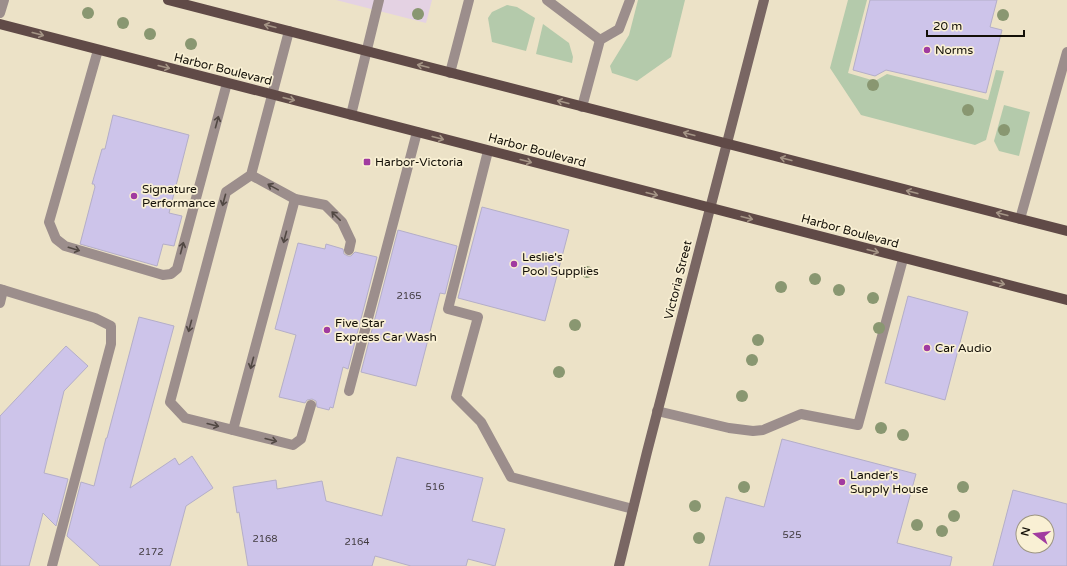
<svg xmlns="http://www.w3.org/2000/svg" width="1067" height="566" font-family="'Varela Round',sans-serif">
  <rect width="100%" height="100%" fill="#ece2c7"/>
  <polygon fill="#e4d2e3" points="336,0 432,0 426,23"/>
  <g fill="#b4caab">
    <polygon points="638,0 685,0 671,57 637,81 612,73 610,66 629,35"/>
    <polygon points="848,0 867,0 848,73 875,81 887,74 988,100 996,70 1004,71 986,140 975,145 861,115 830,68"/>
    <polygon points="507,5 517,7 535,18 526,51 492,42 488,18 492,12"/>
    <polygon points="543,24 569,43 573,57 572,63 536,54"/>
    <polygon points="1004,105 1030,112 1019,156 999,151 994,141"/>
  </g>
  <g fill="#cdc4ea" stroke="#b4aec8" fill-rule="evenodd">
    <polygon points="870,0 997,0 990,27 1002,30 986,93 886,70 875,76 853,70"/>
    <polygon points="113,115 189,135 169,213 182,216 174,246 163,244 157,266 80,244 95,187 94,184 92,184 102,149 105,149"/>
    <polygon points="482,207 569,230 545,321 458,298"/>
    <polygon points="398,230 457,246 445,294 440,293 416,386 361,372"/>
    <polygon points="298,243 325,249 326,244 343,249 344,254 348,256 351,256 355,252 377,257 348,369 343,367 333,408 330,407 329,410 317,407 316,401 312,399 307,400 305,403 279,397 296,335 275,329"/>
    <polygon points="908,296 968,312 945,400 885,383"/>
    <polygon points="139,317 174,326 130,488 175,458 179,465 192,456 213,488 186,506 170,566 100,566 67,536 81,482 94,486 106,438 107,438"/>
    <polygon points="66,346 88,366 64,391 44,473 68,479 56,526 43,513 29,566 0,566 0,416"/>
    <polygon points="782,439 916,474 897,543 952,557 950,566 709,566 726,497 764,507"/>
    <polygon points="397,457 483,478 472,521 505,529 495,566 468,559 466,566 411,566 375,556 372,566 248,566 239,512 237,513 233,487 276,480 277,489 322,481 326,501 382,516"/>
    <path d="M1013 490 1067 504V566H993ZM1023 522H1047V546H1023Z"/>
  </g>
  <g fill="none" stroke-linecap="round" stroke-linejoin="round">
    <g stroke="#9c8e8c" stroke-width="10">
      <polyline points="547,0 600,40"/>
      <polyline points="0,13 4,0"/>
      <polyline points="289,31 251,175 226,192 170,402 185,418 293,445 301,439 311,405"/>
      <polyline points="98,50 49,222 56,239 65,246 163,275 171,274 177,269 227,83"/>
      <polyline points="450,73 469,0"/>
      <polyline points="582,107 600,40 619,29 630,0"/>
      <polyline points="351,115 379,0"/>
      <polyline points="488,151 448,309 478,317 456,397 481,422 511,477 633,509"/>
      <polyline points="251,175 295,199 325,205 342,222 351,241 349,250"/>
      <polyline points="1020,219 1067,52"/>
      <polyline points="0,289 95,318 111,326 111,344 52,566"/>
      <polyline points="0,303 3,290"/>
      <polyline points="349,391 417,132"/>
      <polyline points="657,411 729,428 753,431 763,430 801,414 858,425 903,259"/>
      <polyline points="233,430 295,199"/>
    </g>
    <polyline stroke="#796663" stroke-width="10" points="619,566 647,452 764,0"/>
    <g stroke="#604a47" stroke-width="10">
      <polyline points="168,0 1067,231"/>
      <polyline points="0,24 1067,300"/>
    </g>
  </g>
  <g fill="#899771">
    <circle cx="88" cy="13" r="6"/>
    <circle cx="418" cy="14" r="6"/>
    <circle cx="1003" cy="15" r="6"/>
    <circle cx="123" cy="23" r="6"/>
    <circle cx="150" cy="34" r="6"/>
    <circle cx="191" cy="44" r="6"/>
    <circle cx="873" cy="85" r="6"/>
    <circle cx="968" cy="110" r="6"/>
    <circle cx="1004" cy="130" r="6"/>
    <circle cx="587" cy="272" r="6"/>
    <circle cx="815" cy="279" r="6"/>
    <circle cx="781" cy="287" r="6"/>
    <circle cx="839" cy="290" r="6"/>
    <circle cx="873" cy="298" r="6"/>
    <circle cx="575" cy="325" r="6"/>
    <circle cx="879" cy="328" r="6"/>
    <circle cx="758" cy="340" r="6"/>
    <circle cx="752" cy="360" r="6"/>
    <circle cx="559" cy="372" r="6"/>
    <circle cx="742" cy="396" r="6"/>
    <circle cx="881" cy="428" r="6"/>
    <circle cx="903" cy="435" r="6"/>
    <circle cx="744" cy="487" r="6"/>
    <circle cx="963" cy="487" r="6"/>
    <circle cx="695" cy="506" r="6"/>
    <circle cx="954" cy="516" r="6"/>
    <circle cx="917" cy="525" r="6"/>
    <circle cx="942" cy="531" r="6"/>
    <circle cx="699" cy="538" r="6"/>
  </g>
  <defs><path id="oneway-shaft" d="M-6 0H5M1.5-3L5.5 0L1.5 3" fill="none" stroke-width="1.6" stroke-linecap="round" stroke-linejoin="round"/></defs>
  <g stroke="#a59586">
    <use href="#oneway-shaft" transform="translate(270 26) rotate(-166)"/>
    <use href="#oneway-shaft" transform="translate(38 34) rotate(15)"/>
    <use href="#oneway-shaft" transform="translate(423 66) rotate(-166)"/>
    <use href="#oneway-shaft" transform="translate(164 67) rotate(14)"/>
    <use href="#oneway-shaft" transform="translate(289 99) rotate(14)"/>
    <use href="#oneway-shaft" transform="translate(563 102) rotate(-166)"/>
    <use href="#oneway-shaft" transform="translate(689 134) rotate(-165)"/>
    <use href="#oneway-shaft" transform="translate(438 138) rotate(15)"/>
    <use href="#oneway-shaft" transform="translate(786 159) rotate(-166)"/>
    <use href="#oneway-shaft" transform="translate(526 161) rotate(15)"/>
    <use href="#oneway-shaft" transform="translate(912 192) rotate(-166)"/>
    <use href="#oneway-shaft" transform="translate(652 194) rotate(14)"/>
    <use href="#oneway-shaft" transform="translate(1002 214) rotate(-166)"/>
    <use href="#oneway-shaft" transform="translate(747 218) rotate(14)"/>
    <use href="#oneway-shaft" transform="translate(873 251) rotate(15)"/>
    <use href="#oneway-shaft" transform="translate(999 283) rotate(14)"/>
  </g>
  <g stroke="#514843">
    <use href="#oneway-shaft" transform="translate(217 122) rotate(-75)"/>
    <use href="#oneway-shaft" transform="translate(273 187) rotate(-151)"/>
    <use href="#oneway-shaft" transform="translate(224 200) rotate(105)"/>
    <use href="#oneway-shaft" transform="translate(336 216) rotate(-135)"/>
    <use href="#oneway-shaft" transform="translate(285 237) rotate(105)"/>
    <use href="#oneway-shaft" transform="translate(182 248) rotate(-75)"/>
    <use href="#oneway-shaft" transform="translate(74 249) rotate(17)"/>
    <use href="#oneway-shaft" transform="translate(190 326) rotate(105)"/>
    <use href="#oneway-shaft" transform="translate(252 363) rotate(105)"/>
    <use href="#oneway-shaft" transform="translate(213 425) rotate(14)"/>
    <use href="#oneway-shaft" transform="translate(271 440) rotate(14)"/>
  </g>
  <g fill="#a13ba0" stroke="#f9f0d4" stroke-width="1.5">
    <circle cx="927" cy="50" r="4"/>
    <rect x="363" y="158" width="8" height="8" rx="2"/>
    <circle cx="134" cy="196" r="4"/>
    <circle cx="514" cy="264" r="4"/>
    <circle cx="327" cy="330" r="4"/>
    <circle cx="927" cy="348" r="4"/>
    <circle cx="842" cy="482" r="4"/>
  </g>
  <g text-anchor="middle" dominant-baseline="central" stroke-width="3.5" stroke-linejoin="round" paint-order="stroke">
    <g font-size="10" fill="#423c40">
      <text x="409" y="296">2165</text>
      <text x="435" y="487">516</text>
      <text x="792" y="535">525</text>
      <text x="265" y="539">2168</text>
      <text x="357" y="542">2164</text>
      <text x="151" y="552">2172</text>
    </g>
    <g font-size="12" fill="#130f07" stroke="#f9f0d4" text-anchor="start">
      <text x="935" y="50">Norms</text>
      <text x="375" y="162">Harbor-Victoria</text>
      <text x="142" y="189">Signature<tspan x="142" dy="14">Performance</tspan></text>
      <text x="522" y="257">Leslie's<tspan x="522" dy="14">Pool Supplies</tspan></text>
      <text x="335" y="323">Five Star<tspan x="335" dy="14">Express Car Wash</tspan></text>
      <text x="935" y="348">Car Audio</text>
      <text x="850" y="475">Lander's<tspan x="850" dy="14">Supply House</tspan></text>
    </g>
    <g font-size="12" fill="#130f07" stroke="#f9f0d4">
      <text transform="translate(223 69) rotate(14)">Harbor Boulevard</text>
      <text transform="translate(537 150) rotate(15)">Harbor Boulevard</text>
      <text transform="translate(850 231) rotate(15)">Harbor Boulevard</text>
      <text transform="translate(678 280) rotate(-76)">Victoria Street</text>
    </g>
  </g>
  <g transform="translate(1035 534) rotate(285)"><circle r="19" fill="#f9f0d4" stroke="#9d9682"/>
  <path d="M0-3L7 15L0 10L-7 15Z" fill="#a13ba0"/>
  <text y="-6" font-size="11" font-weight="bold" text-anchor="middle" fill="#130f07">N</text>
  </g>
  <path d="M927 30v6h97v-6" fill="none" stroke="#130f07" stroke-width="2"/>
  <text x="933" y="30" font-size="12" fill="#130f07" stroke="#f9f0d4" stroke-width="3" paint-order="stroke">20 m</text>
</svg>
